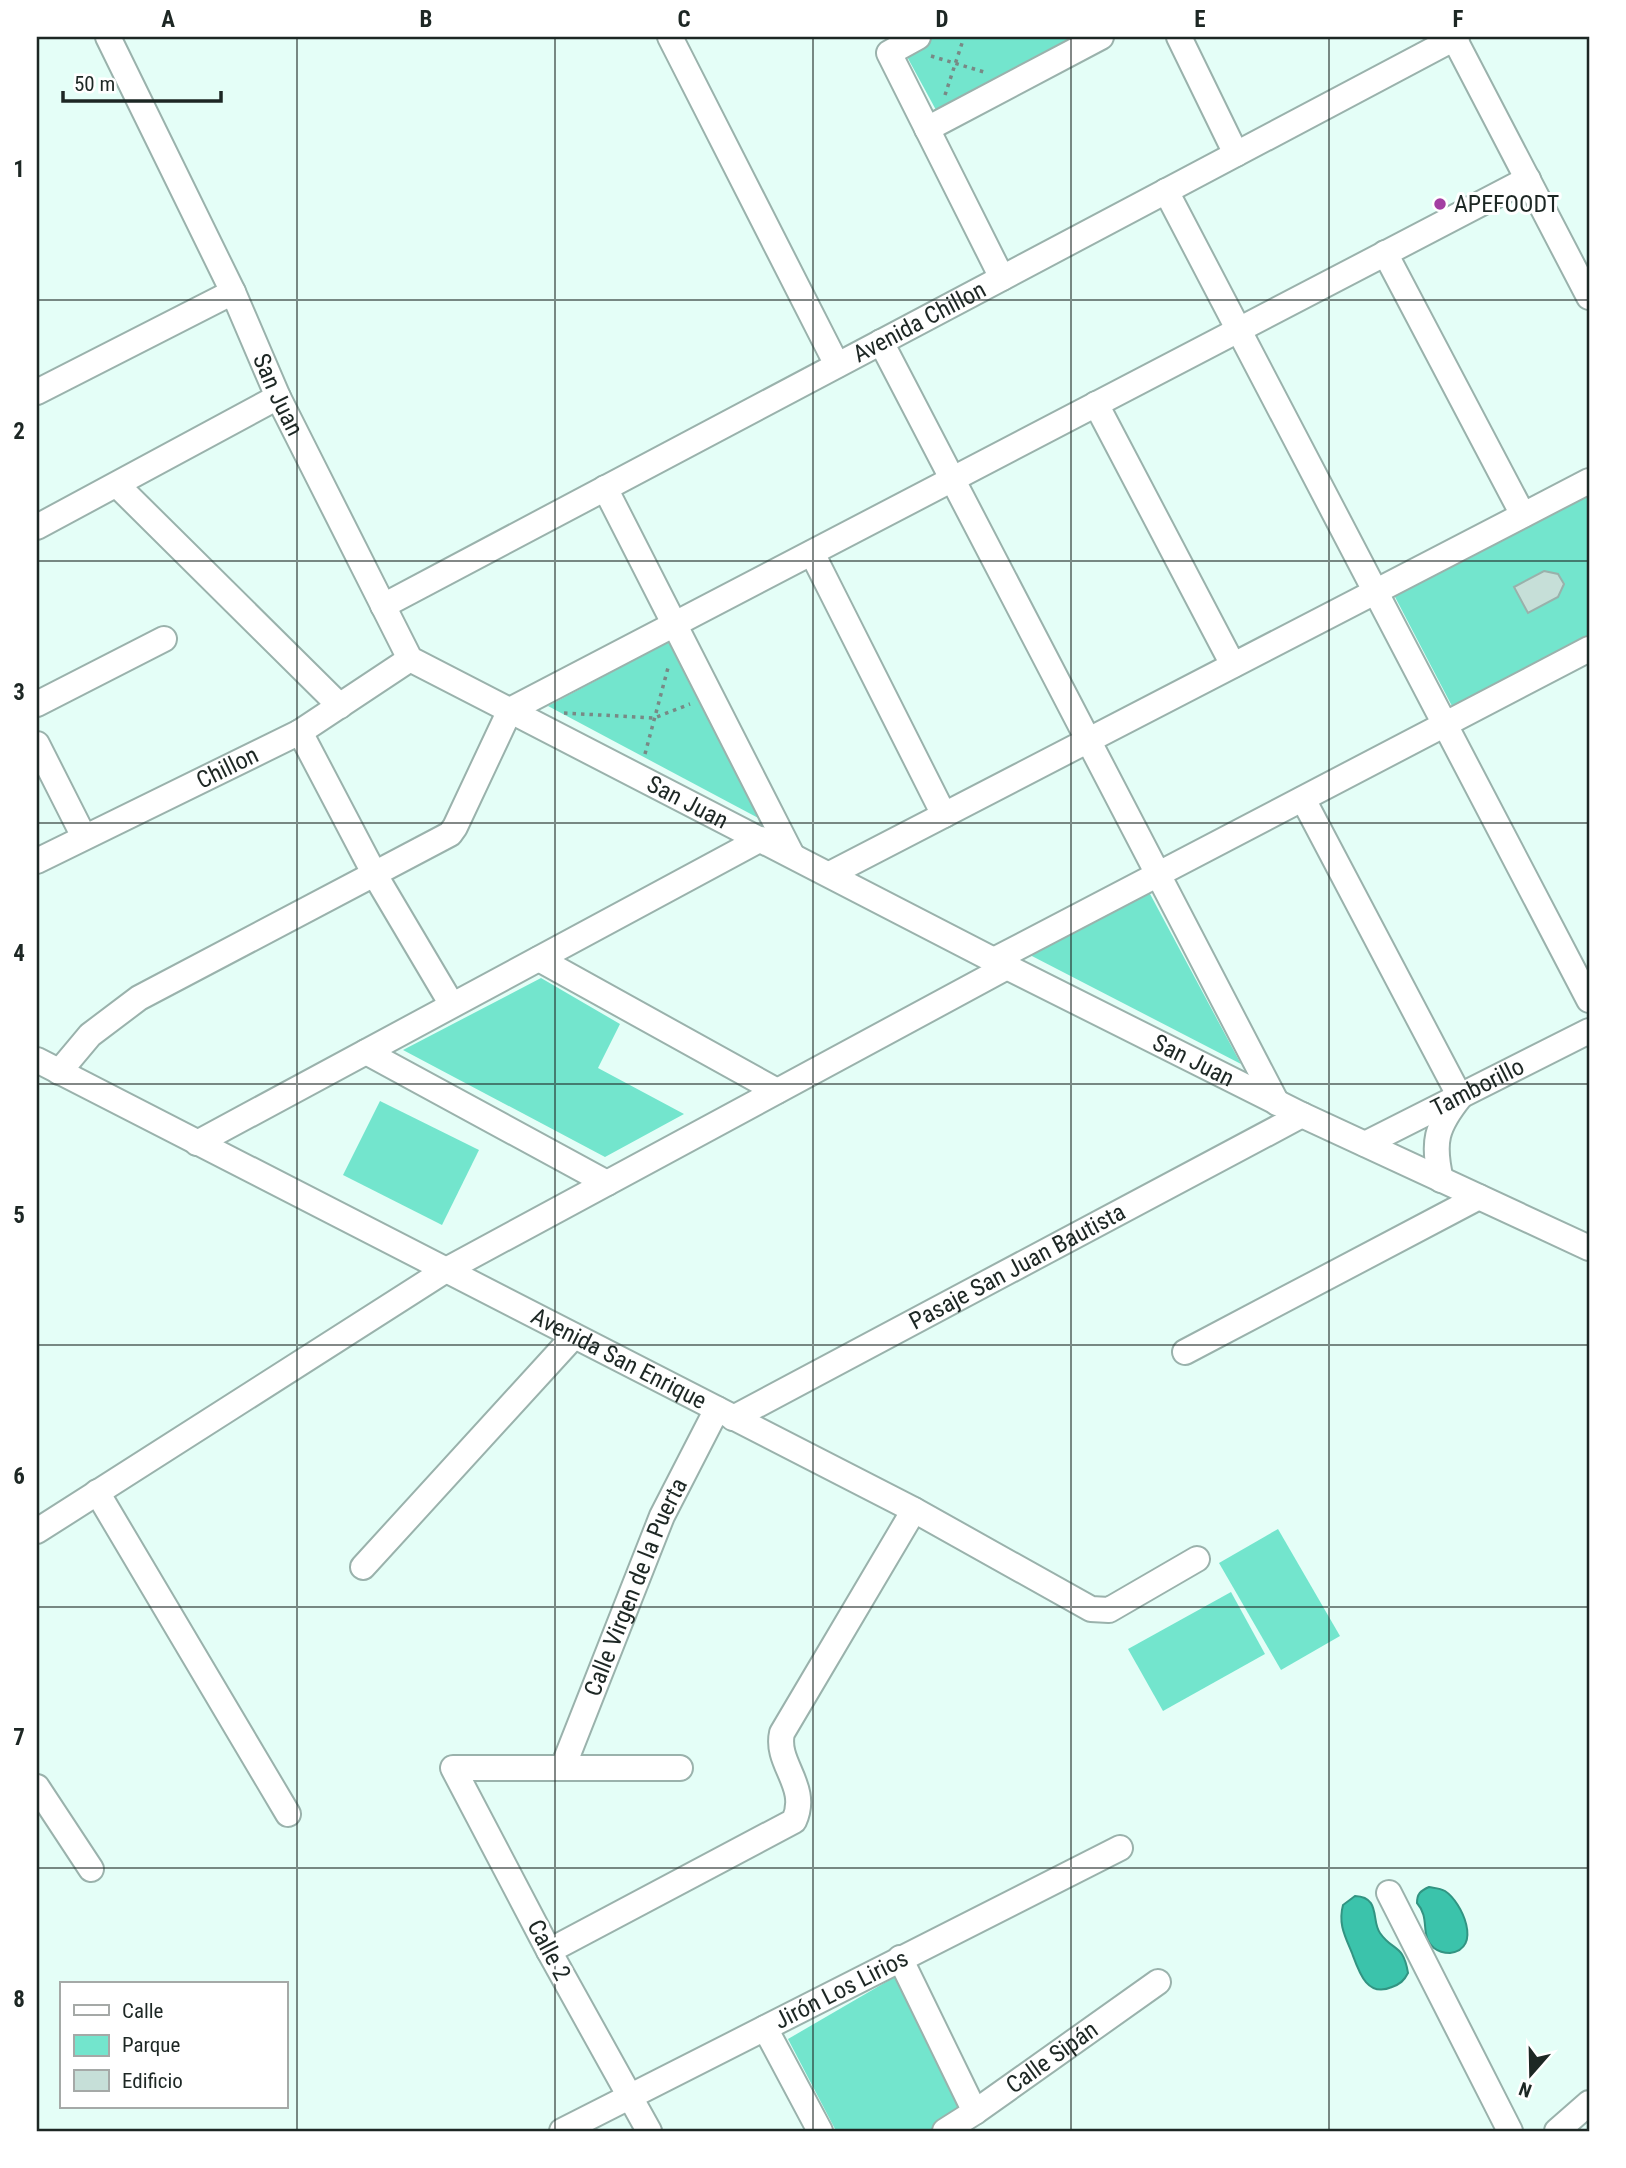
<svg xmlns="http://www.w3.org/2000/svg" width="1626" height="2168" font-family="'Roboto Condensed',sans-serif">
  <rect width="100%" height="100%" fill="#e4fef7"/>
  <g fill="#73e5cd">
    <polygon points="935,37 1074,37 936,110 905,53"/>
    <polygon points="1589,494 1589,638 1453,708 1394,595"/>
    <polygon points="670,641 762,820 548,706"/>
    <polygon points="1149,892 1241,1064 1028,954"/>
    <polygon points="541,978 620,1024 598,1068 684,1114 605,1157 403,1050"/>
    <polygon points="380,1101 479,1150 442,1225 343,1175"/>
    <polygon points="1278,1529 1340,1636 1281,1670 1219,1563"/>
    <polygon points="1231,1592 1265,1654 1163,1711 1128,1649"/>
    <polygon points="898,1975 963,2113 930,2131 836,2131 788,2039"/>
  </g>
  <g fill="#3bc3ab" stroke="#329482" stroke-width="2">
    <path d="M1429 1887C1434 1888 1440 1888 1445 1891 1462 1902 1483 1949 1450 1953 1444 1953 1439 1952 1434 1948 1419 1935 1431 1919 1417 1903 1417 1894 1420 1891 1429 1887Z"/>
    <path d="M1355 1896C1381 1897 1371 1921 1380 1933 1393 1952 1403 1943 1408 1973 1404 1981 1400 1984 1392 1987 1367 1998 1359 1972 1352 1953 1345 1936 1338 1924 1343 1905Z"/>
  </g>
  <polygon fill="#c6dfd8" stroke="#99b1ab" stroke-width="2" points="1544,571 1558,574 1564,584 1558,597 1528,613 1514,587"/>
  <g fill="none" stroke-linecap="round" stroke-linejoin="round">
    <g stroke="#9ab2ac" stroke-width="28">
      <g id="minor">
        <path id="s1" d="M108 37 233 292 278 397 410 659 1007 967 1302 1115 1589 1248"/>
        <polyline points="670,37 837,365"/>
        <polyline points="918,37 889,53 1002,278"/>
        <polyline points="1179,37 1236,154"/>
        <polyline points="1454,38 1589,297"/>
        <polyline points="927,129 1101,37"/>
        <polyline points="1166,191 1589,1000"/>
        <polyline points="1385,253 1523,515"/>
        <polyline points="881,342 1277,1103"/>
        <polyline points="37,392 233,292"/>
        <polyline points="1096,404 1233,665"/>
        <polyline points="117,485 340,706"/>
        <polyline points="605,488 792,855"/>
        <polyline points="37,527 278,397"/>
        <polyline points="812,553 944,815"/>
        <path id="s2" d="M383 606 1457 37"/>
        <polyline points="37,704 164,639"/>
        <polyline points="300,732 375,875 452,1005"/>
        <polyline points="37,744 84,837"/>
        <path d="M1303 799 1460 1097C1436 1127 1432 1142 1441 1180"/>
        <path id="s3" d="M37 861 300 732 410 659"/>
        <polyline points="830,874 1589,481"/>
        <polyline points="539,959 777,1091"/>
        <polyline points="994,960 1589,649"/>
        <polyline points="366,1052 607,1183"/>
        <path id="s4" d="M37 1060 914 1510 1091 1609 1109 1610 1197 1559"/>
        <polyline points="59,1072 90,1035 139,998 450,834 455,827 510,710 1528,179"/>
        <polyline points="197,1143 761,839"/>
        <path id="s5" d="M1365 1144 1589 1031"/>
        <polyline points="1185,1352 1479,1197"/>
        <path id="s6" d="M733 1418 1302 1115"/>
        <polyline points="97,1492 288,1814"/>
        <polyline points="37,1531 446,1270 1007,967"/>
        <polyline points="363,1567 574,1336"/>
        <path id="s7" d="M563 1767 662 1516 717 1409"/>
        <polyline points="37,1787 91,1869"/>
        <polyline points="1389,1893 1510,2131"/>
        <path d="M549 1951 794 1821C810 1786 775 1764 782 1733L914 1510"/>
        <polyline points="900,1958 975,2112"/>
        <polyline points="765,2028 820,2131"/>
        <path id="s8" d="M562 2131 1120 1848"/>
        <polyline points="649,2131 549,1951 453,1768 680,1768"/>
        <path id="s9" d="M945 2131 975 2112 1158 1982"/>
        <polyline points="1557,2131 1589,2103"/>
      </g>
    </g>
    <g stroke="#788985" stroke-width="3.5" stroke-dasharray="3.5 5" stroke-linecap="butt">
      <polyline points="931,56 984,72"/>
      <polyline points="945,95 964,37"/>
      <polyline points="564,713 654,718 690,704"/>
      <polyline points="645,754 669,664"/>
    </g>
    <use href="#minor" stroke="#fff" stroke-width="24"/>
  </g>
  <path fill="none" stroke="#1d2724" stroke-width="2" stroke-opacity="0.55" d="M297 37V2131M555 37V2131M813 37V2131M1071 37V2131M1329 37V2131M37 300H1589M37 561H1589M37 823H1589M37 1084H1589M37 1345H1589M37 1607H1589M37 1868H1589"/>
  <circle fill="#a33ea2" stroke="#fff" stroke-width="2.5" cx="1440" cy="204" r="7"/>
  <g text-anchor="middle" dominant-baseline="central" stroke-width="6" stroke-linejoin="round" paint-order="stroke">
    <g font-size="24" fill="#1d2724" stroke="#fff" text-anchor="start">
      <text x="1454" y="204">APEFOODT</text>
    </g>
    <g font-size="24" fill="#1d2724" stroke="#fff">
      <text stroke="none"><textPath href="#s2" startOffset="607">Avenida Chillon</textPath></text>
      <text stroke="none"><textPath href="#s1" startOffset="396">San Juan</textPath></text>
      <text stroke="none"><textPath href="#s3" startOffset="212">Chillon</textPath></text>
      <text stroke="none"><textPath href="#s1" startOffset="1004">San Juan</textPath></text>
      <text stroke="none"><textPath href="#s1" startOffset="1572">San Juan</textPath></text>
      <text stroke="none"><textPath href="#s5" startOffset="126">Tamborillo</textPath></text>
      <text stroke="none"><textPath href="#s6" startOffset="322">Pasaje San Juan Bautista</textPath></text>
      <text stroke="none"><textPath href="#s4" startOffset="654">Avenida San Enrique</textPath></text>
      <text stroke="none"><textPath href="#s7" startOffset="194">Calle Virgen de la Puerta</textPath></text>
      <text transform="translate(549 1950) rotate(62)">Calle 2</text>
      <text stroke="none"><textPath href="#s8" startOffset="313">Jirón Los Lirios</textPath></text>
      <text stroke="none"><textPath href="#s9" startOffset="130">Calle Sipán</textPath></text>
    </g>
  </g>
  <rect width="1626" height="2168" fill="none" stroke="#ffffff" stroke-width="77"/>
  <rect x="60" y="1982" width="228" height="126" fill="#ffffff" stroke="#a5a9a7" stroke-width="2"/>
  <rect x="74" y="2005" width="35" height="10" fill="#ffffff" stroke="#a5a9a7" stroke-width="2"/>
  <text x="122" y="2018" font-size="21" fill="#1d2724">Calle</text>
  <rect x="74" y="2035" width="35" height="21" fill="#73e5cd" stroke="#a5a9a7" stroke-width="2"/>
  <text x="122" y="2052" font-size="21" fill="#1d2724">Parque</text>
  <rect x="74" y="2070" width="35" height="21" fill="#c6dfd8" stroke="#a5a9a7" stroke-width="2"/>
  <text x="122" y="2088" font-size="21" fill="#1d2724">Edificio</text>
  <g transform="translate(1531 2074) rotate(200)" stroke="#ffffff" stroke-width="5" paint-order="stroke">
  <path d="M0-5L12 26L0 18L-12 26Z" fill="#1d2724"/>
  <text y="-10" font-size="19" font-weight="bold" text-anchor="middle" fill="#1d2724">N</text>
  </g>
  <path d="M63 91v10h158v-10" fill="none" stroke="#1d2724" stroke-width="3.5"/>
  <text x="74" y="91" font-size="21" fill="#1d2724" stroke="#ffffff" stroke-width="5" paint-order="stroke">50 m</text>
  <rect x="38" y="38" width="1550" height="2092" fill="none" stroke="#1d2724" stroke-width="2.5"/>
  <g font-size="23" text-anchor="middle" font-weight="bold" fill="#1d2724">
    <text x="168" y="27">A</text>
    <text x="426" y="27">B</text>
    <text x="684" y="27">C</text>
    <text x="942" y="27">D</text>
    <text x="1200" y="27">E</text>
    <text x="1458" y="27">F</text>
    <text x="19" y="177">1</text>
    <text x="19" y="439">2</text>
    <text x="19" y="700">3</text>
    <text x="19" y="961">4</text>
    <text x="19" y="1223">5</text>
    <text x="19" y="1484">6</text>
    <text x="19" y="1745">7</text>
    <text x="19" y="2007">8</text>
  </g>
</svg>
